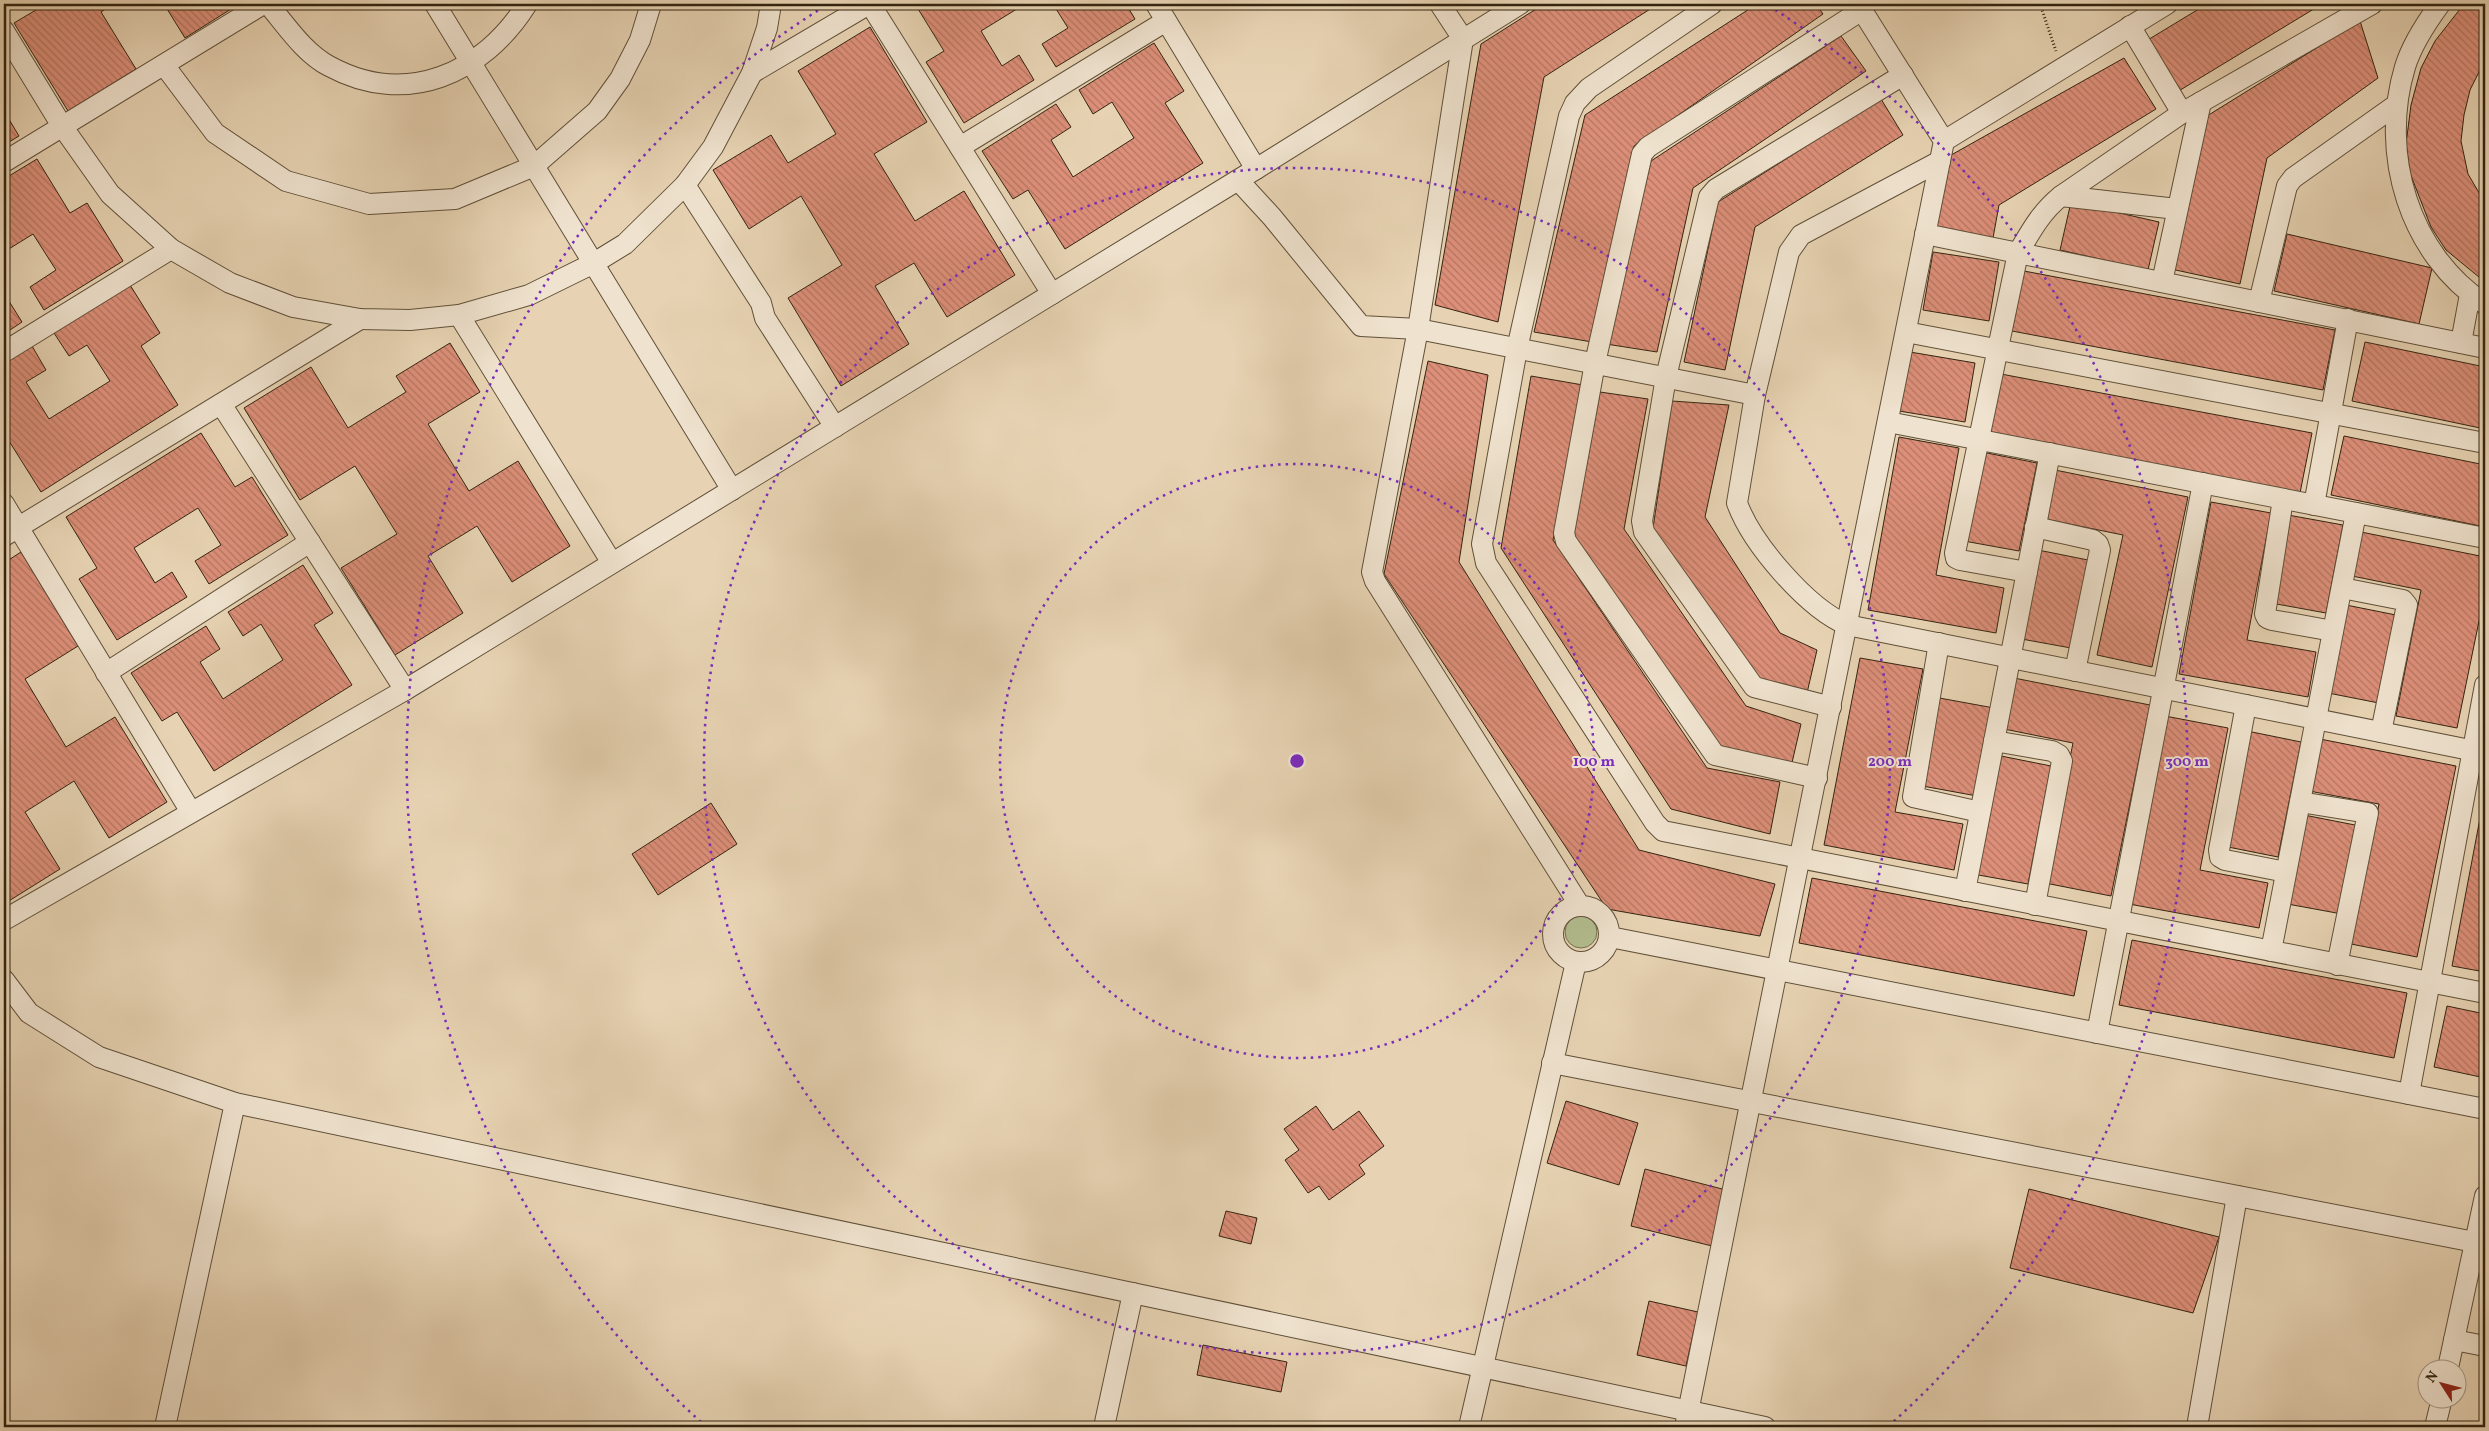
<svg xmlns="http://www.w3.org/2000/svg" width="2489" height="1431" font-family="Vollkorn,serif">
  <defs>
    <pattern id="building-back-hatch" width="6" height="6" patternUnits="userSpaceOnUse" patternTransform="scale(1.25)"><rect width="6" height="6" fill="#dd8f79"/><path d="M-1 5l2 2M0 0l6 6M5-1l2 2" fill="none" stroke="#b47562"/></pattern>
  </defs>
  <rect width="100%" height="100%" fill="#e7d3b3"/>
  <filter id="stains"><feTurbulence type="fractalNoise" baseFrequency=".004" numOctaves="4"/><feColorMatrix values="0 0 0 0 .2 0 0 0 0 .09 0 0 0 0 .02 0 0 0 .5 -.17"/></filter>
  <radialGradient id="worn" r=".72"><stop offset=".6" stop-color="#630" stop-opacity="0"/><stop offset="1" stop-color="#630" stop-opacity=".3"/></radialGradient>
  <circle fill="#b3bd8f" stroke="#737050" cx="1581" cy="932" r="16"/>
  <g fill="url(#building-back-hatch)" stroke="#332410">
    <polygon points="46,4 113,4 101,12 136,69 68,111 14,23"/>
    <polygon points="164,4 239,4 185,38"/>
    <polygon points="915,4 1025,4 981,31 1002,66 1019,55 1034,80 964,123 926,62 944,51"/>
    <polygon points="1053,4 1126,4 1135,19 1056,67 1042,44 1068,28"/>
    <polygon points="1544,4 1658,4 1544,77 1498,322 1435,305 1481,44"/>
    <polygon points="1757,4 1816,4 1823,14 1634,146 1592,342 1534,332 1585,115"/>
    <polygon points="2207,4 2322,4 2177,92 2146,41"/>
    <polygon points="2464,4 2485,4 2485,60 2470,90 2464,115 2461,141 2468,174 2485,203 2485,282 2446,250 2431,227 2410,173 2406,144 2411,105 2421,68 2435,41"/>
    <polygon points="2360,21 2378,78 2267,158 2240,284 2171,269 2207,116"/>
    <polygon points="870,27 927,122 874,154 915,221 964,191 1015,275 947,317 914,263 875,286 909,344 841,386 788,298 842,265 801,196 749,229 713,170 771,135 788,163 836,134 798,71"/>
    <polygon points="1841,36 1866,71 1693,188 1657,352 1606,344 1651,161"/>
    <polygon points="1154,43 1184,91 1165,103 1203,163 1065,249 1028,190 1013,199 982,151 1056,104 1071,127 1051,140 1073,177 1134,138 1112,102 1093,114 1079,90"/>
    <polygon points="2124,58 2156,109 1999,205 1993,238 1932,226 1944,159"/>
    <polygon points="1881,99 1903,135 1755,227 1725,370 1684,362 1718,202"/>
    <polygon points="4,111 19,136 4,145"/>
    <polygon points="37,159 70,213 87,203 123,261 44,310 30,287 56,270 33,234 4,252 4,179"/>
    <polygon points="2071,202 2159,222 2148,270 2060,250"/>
    <polygon points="2287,234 2432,268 2419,324 2274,291"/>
    <polygon points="1933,252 1999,262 1989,321 1923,310"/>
    <polygon points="2024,271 2335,330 2323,390 2012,331"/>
    <polygon points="130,285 160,333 141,346 178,405 41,492 4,433 4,364 32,346 46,370 26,382 49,419 110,381 87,345 69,356 54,333"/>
    <polygon points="7,298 22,322 4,334 4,300"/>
    <polygon points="2365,342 2485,367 2485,429 2352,401"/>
    <polygon points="450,343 480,392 428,424 469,491 518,461 570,546 512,582 477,526 428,556 463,613 395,655 341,568 397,534 355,466 300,500 244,408 311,367 348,428 406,392 396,376"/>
    <polygon points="1910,352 1975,363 1965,422 1899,411"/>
    <polygon points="1428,361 1488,375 1459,562 1639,850 1775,884 1760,936 1607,909 1384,574"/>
    <polygon points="2001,374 2312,433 2300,493 1989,433"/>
    <polygon points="1531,376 1583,385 1553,540 1707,768 1780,782 1770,834 1671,809 1501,548"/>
    <polygon points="1600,392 1648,399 1624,529 1746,706 1801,724 1791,767 1722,748 1573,538"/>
    <polygon points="1672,401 1729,405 1705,517 1780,633 1817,650 1807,693 1757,678 1653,528"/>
    <polygon points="201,433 235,487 252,477 288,535 209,584 195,561 221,545 198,508 134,548 155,583 172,572 187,597 117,640 79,579 97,568 66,517"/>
    <polygon points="2344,436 2485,465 2485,527 2331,495"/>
    <polygon points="1899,437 1959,448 1936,575 2004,588 1996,633 1868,610"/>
    <polygon points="1982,452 2037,463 2019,551 1964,541"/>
    <polygon points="2055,470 2188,497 2152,667 2097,655 2123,535 2045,519"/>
    <polygon points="2211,502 2271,513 2247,640 2316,652 2308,697 2179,674"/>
    <polygon points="2288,515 2343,525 2326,613 2271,603"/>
    <polygon points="2361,532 2485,557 2485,592 2457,728 2396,716 2421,590 2352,576"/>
    <polygon points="2033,549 2088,560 2071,648 2016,638"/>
    <polygon points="21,552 78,646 25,679 66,747 115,717 167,802 109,838 74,781 25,812 60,869 4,904 4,563"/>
    <polygon points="303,565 333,613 314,625 352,685 214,771 177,712 162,721 131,673 206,626 220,649 200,662 223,699 283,660 261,624 243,636 228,612"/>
    <polygon points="2341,604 2401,616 2384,704 2323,692"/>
    <polygon points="1860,658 1923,669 1895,812 1963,824 1954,870 1824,845"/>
    <polygon points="2014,678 2150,705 2111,896 2045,883 2073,743 2004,729"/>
    <polygon points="1934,697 1994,708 1977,796 1917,785"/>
    <polygon points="2165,716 2228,728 2200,870 2268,883 2259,928 2129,904"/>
    <polygon points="2247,731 2301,742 2278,857 2223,846"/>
    <polygon points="2320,739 2456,766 2417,957 2351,944 2379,804 2309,791"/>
    <polygon points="1996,755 2051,766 2028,884 1973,874"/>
    <polygon points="2485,792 2485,972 2452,966"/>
    <polygon points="711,803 737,844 658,895 632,854"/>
    <polygon points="2299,814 2360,826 2342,914 2282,903"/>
    <polygon points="1812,878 2087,931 2074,996 1799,943"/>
    <polygon points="2132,940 2407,993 2394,1058 2119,1005"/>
    <polygon points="2447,1006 2485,1014 2485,1078 2434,1067"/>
    <polygon points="1566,1101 1638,1123 1619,1185 1547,1163"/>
    <polygon points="1316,1106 1333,1130 1359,1111 1384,1146 1359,1165 1365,1174 1329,1200 1319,1186 1308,1193 1285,1160 1299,1150 1284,1129"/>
    <polygon points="1645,1169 1726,1190 1712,1246 1631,1226"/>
    <polygon points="2029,1189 2219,1237 2193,1313 2010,1268"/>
    <polygon points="1226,1211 1257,1218 1251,1244 1219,1236"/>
    <polygon points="1649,1301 1698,1312 1686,1366 1637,1355"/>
    <polygon points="1203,1345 1287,1362 1281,1392 1197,1375"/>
  </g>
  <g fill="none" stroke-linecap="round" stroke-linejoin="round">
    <g stroke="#605039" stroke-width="22">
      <g id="minor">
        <path d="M268 4C286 25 304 53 329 66 406 108 483 74 527 4"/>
        <polyline points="435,4 732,490"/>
        <polyline points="870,4 1052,294"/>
        <polyline points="1156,4 1256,169"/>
        <polyline points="1440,4 1463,39 1418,329 1372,572 1375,581 1580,906"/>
        <polyline points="1712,4 1589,88 1575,103 1569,116 1517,349 1482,544 1486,563 1655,823 1663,831 2485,993"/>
        <path d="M2440 4C2426 23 2412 44 2405 67 2379 154 2409 254 2485 304"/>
        <polyline points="2130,26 2182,113"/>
        <polyline points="4,31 62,126 110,194 171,249 230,283 293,307 360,319 410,320 459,315 529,295 594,263 625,244 685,185 713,147 752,73 767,28 771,4"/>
        <polyline points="164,65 215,133 286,181 369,204 455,199 534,166 597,111 620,79 640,40 651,4"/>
        <polyline points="752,73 869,4"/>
        <polyline points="1944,141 2167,4"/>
        <polyline points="960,147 1166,21"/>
        <path d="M1940 161 1801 235 1789 252 1755 395 1737 503C1752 544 1807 608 1847 625L2485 753"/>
        <polyline points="4,162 263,4"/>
        <polyline points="1238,180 1272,217 1361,326 1418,329 1755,395"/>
        <polyline points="685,185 761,303 765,318 835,427"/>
        <polyline points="2061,196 2177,209"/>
        <polyline points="1925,234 2485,348"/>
        <polyline points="2162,282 2201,102"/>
        <polyline points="2259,302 2287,186 2293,178 2396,105"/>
        <polyline points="459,315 612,563"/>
        <polyline points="1906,332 2485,443"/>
        <polyline points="2461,343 2470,294"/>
        <polyline points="4,352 171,249"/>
        <polyline points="221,404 405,690"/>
        <polyline points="1888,422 2485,538"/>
        <polyline points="2283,499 2265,614 2267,618 2272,620 2333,631"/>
        <polyline points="4,504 191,812"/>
        <polyline points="2314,505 2348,319"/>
        <polyline points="2035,527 2093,540 2098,544 2100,550 2075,671"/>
        <polyline points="4,536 360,319"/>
        <path d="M2027 572 1960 560 1956 558 1955 553 2018 253C2031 231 2041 212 2061 196L2182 113 2372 4"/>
        <polyline points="2342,588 2403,600 2407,605 2381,732"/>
        <polyline points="1939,643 1913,797 1980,812"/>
        <polyline points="106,673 310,542"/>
        <polyline points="2246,705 2219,850 2220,857 2225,860 2286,872"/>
        <polyline points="1831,707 1754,687 1644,532 1642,521 1666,377 1709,197 1716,189 1903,75"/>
        <polyline points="1994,741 2052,751 2059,755 2062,761 2035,905"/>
        <polyline points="1817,778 1715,755 1566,541 1564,533 1595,363 1642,154 1648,147 1862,10"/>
        <polyline points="2300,802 2368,813 2337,965"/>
        <polyline points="1965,891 2050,453"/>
        <circle cx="1581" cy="934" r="28"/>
        <polyline points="4,920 405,690 1256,169 1520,4"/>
        <polyline points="1610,937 2485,1109"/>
        <polyline points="2271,951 2356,513"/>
        <polyline points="4,980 29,1013 99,1057 235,1103 1765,1427"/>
        <polyline points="2097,1033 2203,483"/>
        <polyline points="1552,1063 2485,1244"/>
        <polyline points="2409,1094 2485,685"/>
        <polyline points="2454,1340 2485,1346"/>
        <polyline points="2448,1368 2485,1196"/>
        <polyline points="165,1427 235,1103"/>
        <polyline points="1104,1427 1133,1293"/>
        <polyline points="1469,1427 1576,962"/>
        <polyline points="1685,1427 1944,141 1858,4"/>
        <polyline points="2197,1427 2237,1196"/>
        <polyline points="2435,1427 2442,1398"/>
      </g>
    </g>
    <polyline stroke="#332410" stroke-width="3" stroke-dasharray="1 2.5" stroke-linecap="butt" points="2040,4 2056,51"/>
    <use href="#minor" stroke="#efe2ce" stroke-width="20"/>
  </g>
  <g fill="none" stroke="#7b2cbf" stroke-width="2.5" stroke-dasharray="2.5 5">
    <circle cx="1297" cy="761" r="297"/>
    <circle cx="1297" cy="761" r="593"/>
    <path d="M701 1422A890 890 0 0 1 825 6M1769 6A890 890 0 0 1 1893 1422"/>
  </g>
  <circle cx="1297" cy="761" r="8" fill="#7b2cbf" stroke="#efe2ce" stroke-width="2.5"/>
  <g font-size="15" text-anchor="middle" font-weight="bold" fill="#7b2cbf" stroke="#efe2ce" stroke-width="4" stroke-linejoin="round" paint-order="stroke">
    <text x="1594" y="766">100 m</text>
    <text x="1890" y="766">200 m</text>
    <text x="2187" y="766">300 m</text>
  </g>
  <rect width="2489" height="1431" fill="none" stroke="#e7d3b3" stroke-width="20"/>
  <rect x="5" y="5" width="2479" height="1421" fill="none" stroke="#332410" stroke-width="2.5"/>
  <rect x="10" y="10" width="2469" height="1411" fill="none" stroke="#332410"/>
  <g transform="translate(2442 1384) rotate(306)"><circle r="24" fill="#efe2ce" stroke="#a49682"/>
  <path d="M0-4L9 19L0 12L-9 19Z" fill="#8f2418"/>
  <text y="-8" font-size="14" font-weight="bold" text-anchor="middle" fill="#332410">N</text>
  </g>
  <rect width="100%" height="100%" filter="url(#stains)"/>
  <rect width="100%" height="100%" fill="url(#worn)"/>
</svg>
